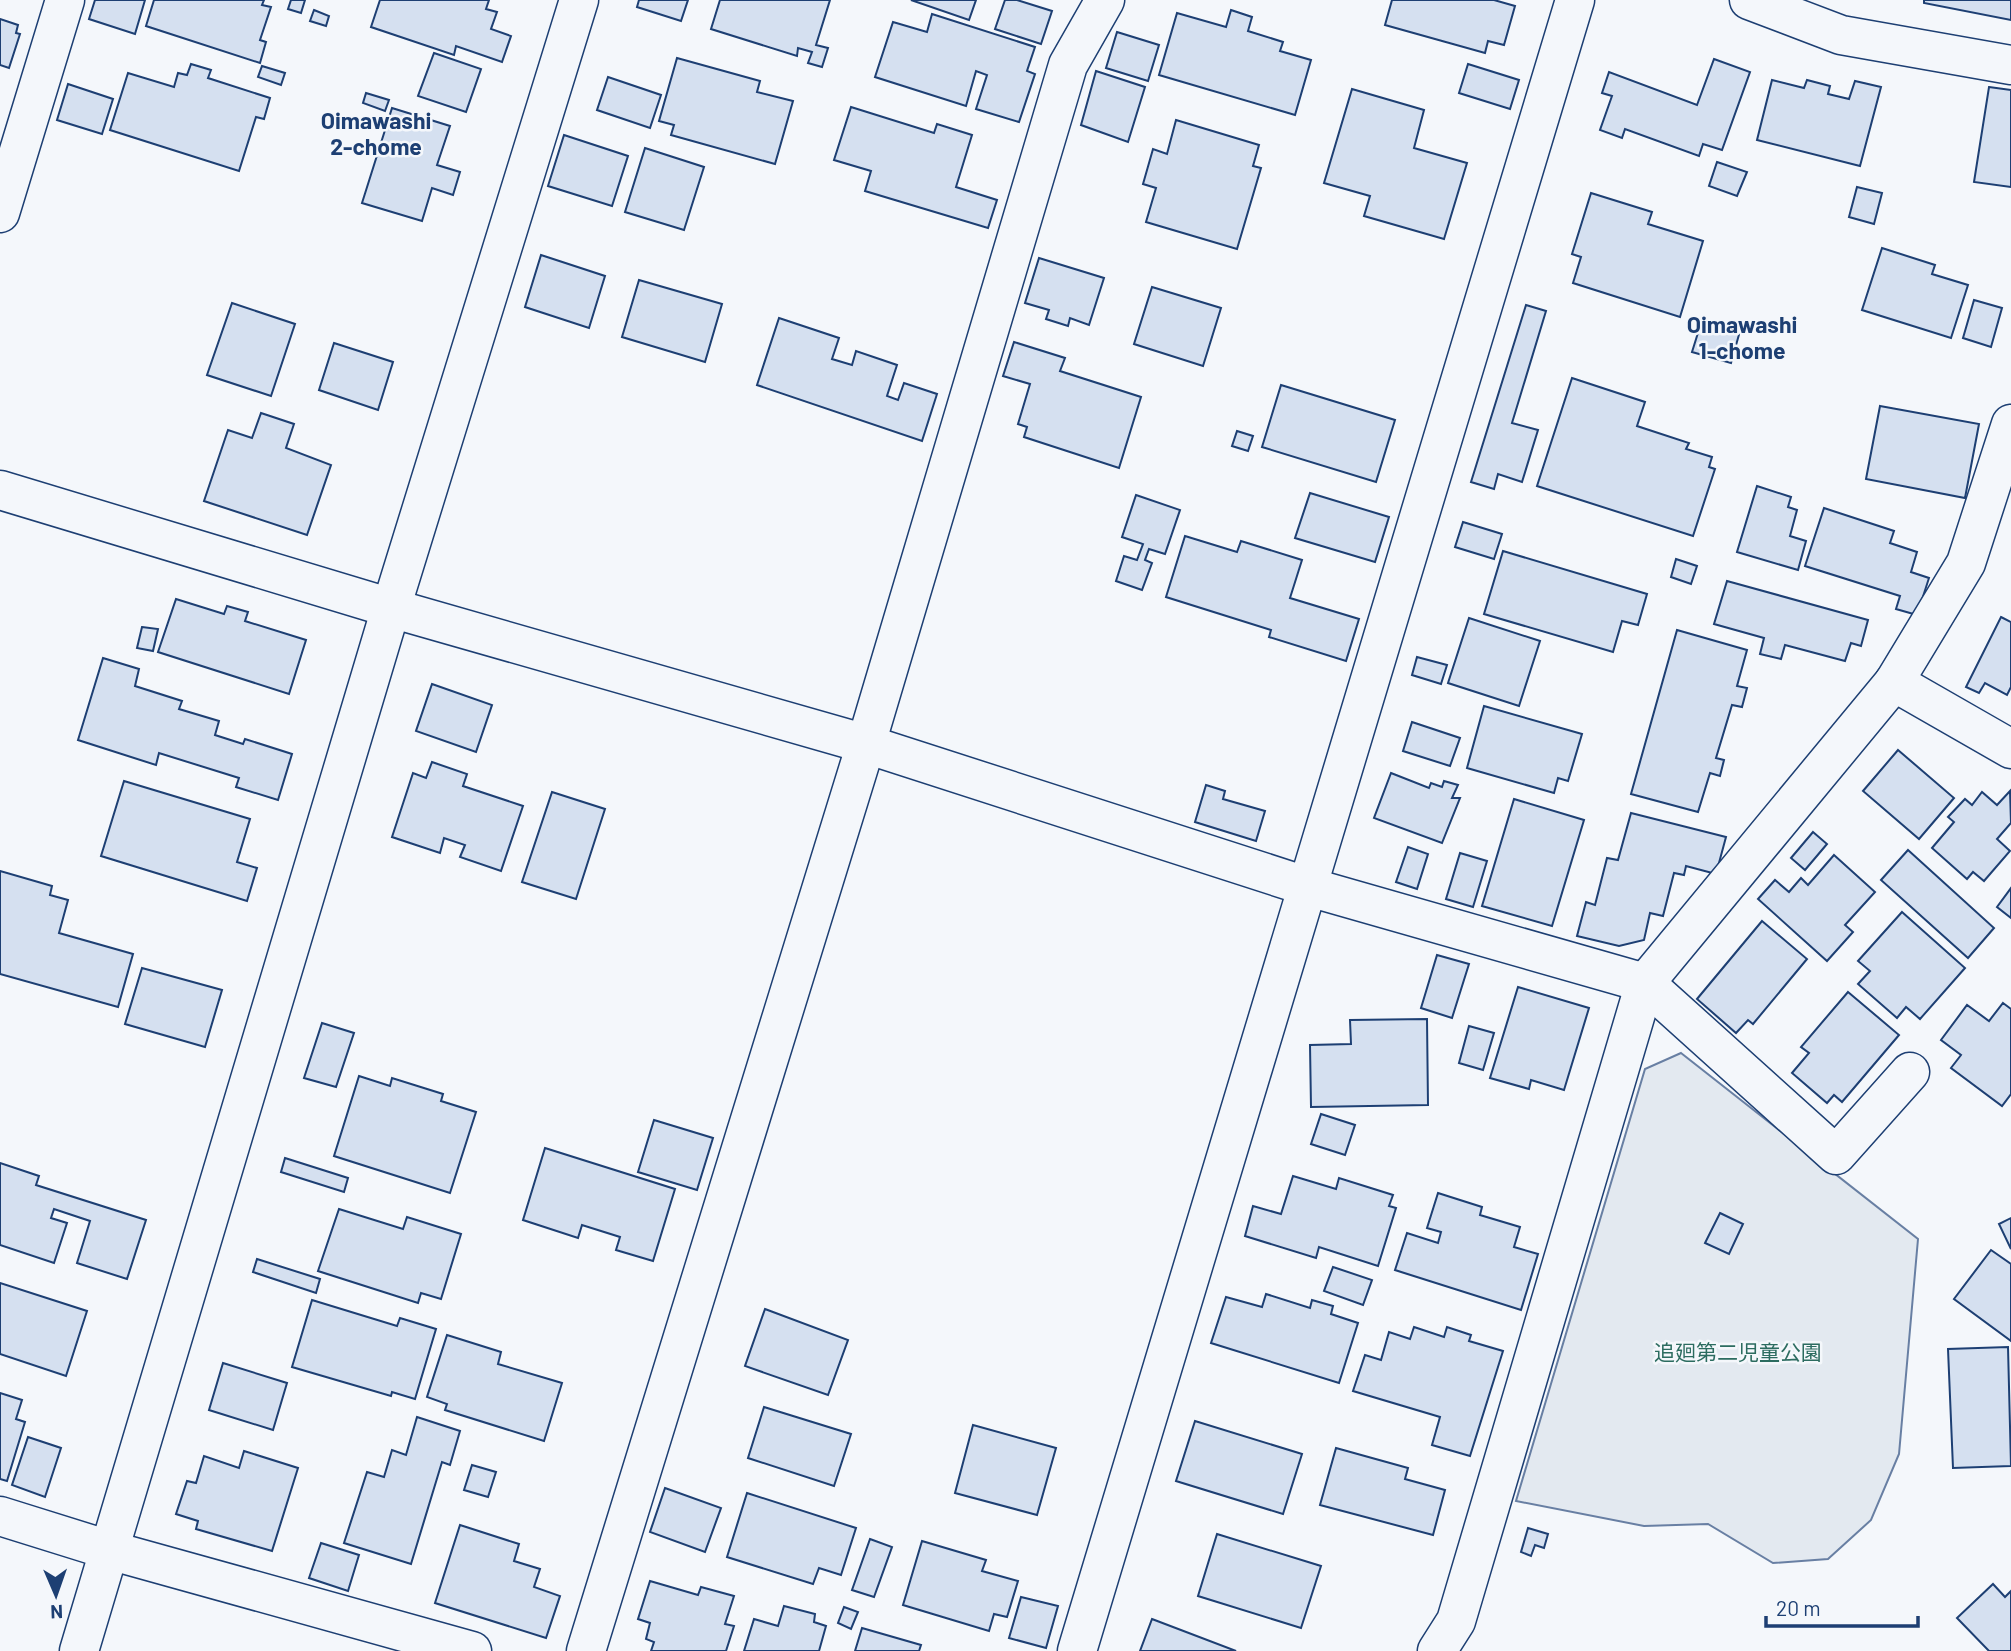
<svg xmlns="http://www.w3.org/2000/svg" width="2011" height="1651" font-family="Barlow,'Noto Sans JP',sans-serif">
  <rect width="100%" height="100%" fill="#f4f7fb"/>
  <polygon fill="#e3e9f0" stroke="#687fa3" stroke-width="2" points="1681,1053 1918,1239 1899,1454 1871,1520 1828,1559 1773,1563 1708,1524 1644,1526 1516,1501 1645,1069"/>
  <g fill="#d5e0f0" stroke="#1d3f73" stroke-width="2">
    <polygon points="95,0 145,0 135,34 89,19"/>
    <polygon points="154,0 264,0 262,5 271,7 260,40 266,42 260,63 146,26"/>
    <polygon points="291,0 305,0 301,13 288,9"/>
    <polygon points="380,0 489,0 486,9 497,12 491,29 511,36 502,62 456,46 454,55 371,27"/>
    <polygon points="639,0 688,0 681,21 637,7"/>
    <polygon points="720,0 830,0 816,45 828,48 822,67 808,63 812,52 798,48 797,56 711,29"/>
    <polygon points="911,0 976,0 969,20"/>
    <polygon points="1005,0 1017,0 1052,11 1041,44 995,29"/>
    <polygon points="1392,0 1494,0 1515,6 1504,45 1488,41 1485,53 1385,25"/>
    <polygon points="1924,0 2011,0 2011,20 1924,3"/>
    <polygon points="314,10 329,16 326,26 310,21"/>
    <polygon points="1231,10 1252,17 1248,31 1283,42 1280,51 1311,60 1295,115 1159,75 1177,13 1226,27"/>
    <polygon points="932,14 1035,47 1027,71 1035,74 1019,122 976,109 987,75 976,71 966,106 875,77 893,22 927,32"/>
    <polygon points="0,19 18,25 16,33 20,34 9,68 0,65"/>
    <polygon points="1117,32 1159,45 1148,81 1106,68"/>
    <polygon points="434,53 481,69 466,112 418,96"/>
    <polygon points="677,58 760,81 757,92 793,101 775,164 671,135 674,125 659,121"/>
    <polygon points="1714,59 1750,72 1722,150 1703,144 1699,156 1625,129 1622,138 1600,130 1612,96 1602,93 1609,72 1697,105"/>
    <polygon points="191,64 211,70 208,78 270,98 264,119 256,117 239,171 110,130 128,73 174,87 178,73 187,75"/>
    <polygon points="1468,64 1519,80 1510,109 1459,93"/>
    <polygon points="262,66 285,73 281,85 258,77"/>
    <polygon points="1096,71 1145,87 1128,142 1081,125"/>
    <polygon points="608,77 661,95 650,128 597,110"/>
    <polygon points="1772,80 1804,88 1807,80 1830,86 1828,94 1849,99 1855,81 1881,87 1860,166 1757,140"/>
    <polygon points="68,84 113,99 102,134 57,120"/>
    <polygon points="1989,87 2011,90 2011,187 1974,182"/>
    <polygon points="1352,89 1424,110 1414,148 1467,163 1444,239 1364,216 1370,196 1324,183"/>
    <polygon points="366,93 389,100 385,111 363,103"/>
    <polygon points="851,107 934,133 937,124 972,135 956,187 997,200 988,228 865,191 871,171 834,160"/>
    <polygon points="392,108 450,126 437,165 460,172 453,195 432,188 422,221 362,203"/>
    <polygon points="1176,120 1259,145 1253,166 1261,168 1237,249 1146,222 1156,188 1143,184 1153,149 1167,154"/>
    <polygon points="564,135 628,156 612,206 548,186"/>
    <polygon points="645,148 704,167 684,230 625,212"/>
    <polygon points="1717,162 1747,172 1737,196 1709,186"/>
    <polygon points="1857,187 1882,193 1874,224 1849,217"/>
    <polygon points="1591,193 1652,212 1648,224 1703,241 1680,317 1573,283 1581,257 1572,254"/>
    <polygon points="1882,248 1935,265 1932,274 1968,285 1951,338 1862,310"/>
    <polygon points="541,255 605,276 589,328 525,307"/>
    <polygon points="1039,258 1104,278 1089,325 1070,318 1068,326 1046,319 1049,310 1025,303"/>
    <polygon points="639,280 722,304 705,362 622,337"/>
    <polygon points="1152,287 1221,308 1203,366 1134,344"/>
    <polygon points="1974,300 2002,308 1991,347 1963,338"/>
    <polygon points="232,303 295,324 271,396 207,375"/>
    <polygon points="1526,305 1546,311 1512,423 1538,430 1522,482 1498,474 1494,489 1471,482"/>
    <polygon points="779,318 839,338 832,359 852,365 856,351 897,365 887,396 898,400 904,383 937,394 922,441 757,385"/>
    <polygon points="1702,320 1740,331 1731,363 1692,352"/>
    <polygon points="1014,342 1065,358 1060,371 1141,397 1119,468 1024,437 1027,427 1018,424 1030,384 1003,376"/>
    <polygon points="334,343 393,362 378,410 319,390"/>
    <polygon points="1572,378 1645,402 1637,426 1689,443 1686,449 1712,457 1709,467 1715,469 1693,536 1537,486"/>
    <polygon points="1281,385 1395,420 1376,482 1262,447"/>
    <polygon points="1880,406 1979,424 1965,498 1866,479"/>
    <polygon points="261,413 294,424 286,448 331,465 307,535 204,501 228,430 252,438"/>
    <polygon points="1237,431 1253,436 1248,451 1232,446"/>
    <polygon points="1757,486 1791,497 1788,507 1797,510 1790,536 1806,541 1798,570 1737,552"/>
    <polygon points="1310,493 1389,517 1375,562 1295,538"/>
    <polygon points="1136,495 1180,510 1165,554 1149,549 1145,560 1152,563 1142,590 1116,581 1124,556 1137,560 1143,544 1122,537"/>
    <polygon points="1824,508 1894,531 1890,543 1917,552 1911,572 1929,578 1917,615 1896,609 1900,596 1805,566"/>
    <polygon points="1463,522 1502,534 1494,559 1455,547"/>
    <polygon points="1185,536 1237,552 1241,541 1302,560 1290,598 1359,619 1346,661 1269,637 1271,630 1166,597"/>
    <polygon points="1503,551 1647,594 1638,625 1622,621 1613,652 1484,614"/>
    <polygon points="1676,559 1697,566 1691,584 1671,577"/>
    <polygon points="1727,581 1868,620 1861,646 1851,643 1845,661 1785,645 1781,659 1760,654 1764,638 1714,624"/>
    <polygon points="176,599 224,614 227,606 248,612 245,621 306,640 289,694 158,652"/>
    <polygon points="2001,617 2011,622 2011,687 2007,695 1985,683 1979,693 1966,687"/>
    <polygon points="1469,618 1540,641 1519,706 1448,683"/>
    <polygon points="142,627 158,629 153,651 137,648"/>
    <polygon points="1677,630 1747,650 1737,686 1747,688 1742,707 1732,705 1716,758 1724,760 1720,776 1710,773 1698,812 1631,794"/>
    <polygon points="1417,657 1447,665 1441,684 1412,675"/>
    <polygon points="103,658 139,669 135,686 182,701 179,709 219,721 215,735 243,744 245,739 292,754 278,800 236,787 239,778 159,753 156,765 78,740"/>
    <polygon points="432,684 492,705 476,752 416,731"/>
    <polygon points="1484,706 1582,734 1568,781 1558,778 1554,793 1467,768"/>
    <polygon points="1412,722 1460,738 1450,766 1403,751"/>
    <polygon points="1898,750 1954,798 1919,839 1863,791"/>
    <polygon points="432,762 467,774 463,786 523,806 501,871 460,857 465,845 444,838 440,853 392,837 413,773 426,778"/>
    <polygon points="1391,773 1429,788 1431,783 1442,787 1444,781 1458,785 1452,798 1460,798 1442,843 1374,818"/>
    <polygon points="124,781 250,819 237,862 257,868 247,901 101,856"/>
    <polygon points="1206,785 1225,791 1223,799 1265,811 1256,841 1195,822"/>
    <polygon points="2010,791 2011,823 1997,839 2010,851 1984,881 1973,872 1967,879 1932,848 1954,822 1948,817 1965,799 1972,805 1982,792 1997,805"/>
    <polygon points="552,792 605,809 576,899 522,882"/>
    <polygon points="1514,799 1584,820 1552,926 1482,906"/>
    <polygon points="1631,813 1726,837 1716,874 1686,866 1684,875 1674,873 1663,916 1650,913 1644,940 1619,946 1577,936 1586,902 1595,905 1607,858 1618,860"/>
    <polygon points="1813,832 1827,844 1805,870 1791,858"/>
    <polygon points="1408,847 1428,854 1417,889 1396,882"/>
    <polygon points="1908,850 1994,928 1968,958 1881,880"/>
    <polygon points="1460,853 1487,861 1473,907 1446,899"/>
    <polygon points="1834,855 1875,892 1845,925 1853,932 1827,961 1758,899 1775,880 1789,892 1801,878 1808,885"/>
    <polygon points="0,871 52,886 50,895 68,900 59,933 133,954 118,1007 0,974"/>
    <polygon points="2011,888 2011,918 1997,907"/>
    <polygon points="1902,912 1965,968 1920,1019 1906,1007 1897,1018 1858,984 1870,971 1858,961"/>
    <polygon points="1762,921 1807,959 1753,1024 1748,1020 1736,1033 1697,999"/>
    <polygon points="1437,955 1469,964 1452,1018 1421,1008"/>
    <polygon points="142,968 222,990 205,1047 125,1024"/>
    <polygon points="1518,987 1589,1008 1564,1090 1531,1080 1529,1089 1490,1078"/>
    <polygon points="1848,992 1899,1035 1842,1102 1834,1095 1827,1103 1792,1073 1809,1053 1801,1047"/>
    <polygon points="2003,1003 2011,1009 2011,1094 2002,1106 1951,1068 1961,1055 1941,1040 1967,1005 1989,1021"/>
    <polygon points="1427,1019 1428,1105 1311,1107 1310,1045 1351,1044 1350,1020"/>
    <polygon points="322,1023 354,1033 336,1087 304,1078"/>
    <polygon points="1469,1026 1494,1033 1483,1070 1459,1063"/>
    <polygon points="359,1076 390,1086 392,1078 443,1094 441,1101 476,1112 450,1193 334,1156"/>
    <polygon points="1321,1114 1355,1125 1345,1155 1311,1144"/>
    <polygon points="654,1120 713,1138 697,1190 638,1172"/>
    <polygon points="545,1148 675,1189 653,1261 616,1250 620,1237 582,1225 578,1238 523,1220"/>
    <polygon points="285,1158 348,1178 344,1192 281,1172"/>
    <polygon points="0,1163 39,1176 36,1185 146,1220 127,1279 77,1263 90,1221 54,1209 51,1218 67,1223 54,1263 0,1245"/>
    <polygon points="1293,1176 1336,1189 1339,1178 1393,1195 1389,1206 1396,1208 1378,1266 1319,1247 1316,1258 1245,1236 1253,1206 1281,1214"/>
    <polygon points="1438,1193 1482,1207 1480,1215 1520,1227 1514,1247 1538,1254 1521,1310 1395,1270 1407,1233 1438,1243 1441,1232 1427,1228"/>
    <polygon points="339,1209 403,1229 407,1217 461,1234 441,1299 421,1293 418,1303 318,1271"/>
    <polygon points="1720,1213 1743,1224 1729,1254 1705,1243"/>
    <polygon points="2011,1218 2011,1249 1999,1224"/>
    <polygon points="1991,1250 2011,1264 2011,1341 1954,1299"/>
    <polygon points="257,1259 320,1279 316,1293 253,1272"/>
    <polygon points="1333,1267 1372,1280 1363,1305 1324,1291"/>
    <polygon points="0,1283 87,1311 66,1376 0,1354"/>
    <polygon points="1266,1294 1310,1308 1312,1300 1333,1306 1331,1314 1358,1323 1339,1383 1211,1343 1226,1297 1262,1307"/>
    <polygon points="312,1300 397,1326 400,1318 436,1329 415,1399 392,1392 391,1396 292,1367"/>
    <polygon points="765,1309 848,1340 828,1395 745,1366"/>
    <polygon points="1414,1327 1444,1337 1447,1327 1471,1335 1469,1341 1503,1351 1470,1456 1432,1445 1440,1417 1353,1391 1365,1355 1381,1360 1389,1332 1410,1339"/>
    <polygon points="447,1335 501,1352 498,1364 562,1383 544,1441 445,1410 447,1404 427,1397"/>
    <polygon points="2008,1347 2011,1466 1953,1468 1948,1349"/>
    <polygon points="223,1363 287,1383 273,1430 209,1410"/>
    <polygon points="0,1393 22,1400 16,1419 25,1422 7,1481 0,1479"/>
    <polygon points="764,1407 851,1434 834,1486 748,1458"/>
    <polygon points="417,1417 460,1431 450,1465 442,1462 411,1564 344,1543 367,1472 384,1477 392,1450 406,1455"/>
    <polygon points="1195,1421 1302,1454 1283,1514 1176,1481"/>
    <polygon points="973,1425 1056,1448 1037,1515 955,1493"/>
    <polygon points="28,1437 61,1448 45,1497 12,1485"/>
    <polygon points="1336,1448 1408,1468 1405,1479 1445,1490 1433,1535 1320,1505"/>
    <polygon points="244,1451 298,1468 272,1551 196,1529 198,1521 176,1514 187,1481 196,1483 204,1456 239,1468"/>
    <polygon points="472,1465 496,1472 488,1497 464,1490"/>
    <polygon points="665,1488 721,1508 705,1552 650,1532"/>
    <polygon points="747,1493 856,1528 841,1575 819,1568 813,1584 727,1557"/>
    <polygon points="460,1525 519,1544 514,1561 540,1569 534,1587 560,1596 546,1638 435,1603"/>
    <polygon points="1528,1528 1548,1534 1544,1548 1535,1545 1531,1556 1521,1552"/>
    <polygon points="1217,1534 1321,1566 1301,1628 1198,1596"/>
    <polygon points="870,1539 892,1547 874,1597 852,1590"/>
    <polygon points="922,1541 986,1560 982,1571 1018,1581 1007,1617 994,1614 989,1631 903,1605"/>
    <polygon points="321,1543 359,1555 348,1591 309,1578"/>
    <polygon points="650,1581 698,1595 701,1587 734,1596 725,1624 734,1626 726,1651 651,1651 654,1642 646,1639 650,1623 638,1619"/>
    <polygon points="1993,1584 2005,1597 2011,1591 2011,1651 1989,1651 1957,1618"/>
    <polygon points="1021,1597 1058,1606 1046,1648 1009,1638"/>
    <polygon points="784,1606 815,1614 814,1622 826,1626 819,1651 744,1651 754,1619 778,1626"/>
    <polygon points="844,1607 858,1612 851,1629 838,1623"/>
    <polygon points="1152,1619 1236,1651 1140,1651"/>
    <polygon points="862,1628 921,1645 919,1651 855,1651"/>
  </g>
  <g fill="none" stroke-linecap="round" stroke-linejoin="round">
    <g stroke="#1d3f73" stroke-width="41">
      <g id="minor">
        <polyline points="1749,0 1841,35 2011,65"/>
        <polyline points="0,213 65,0"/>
        <polyline points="0,490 391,608 866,744 1309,887 1645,983 1836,1155 1910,1072"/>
        <polyline points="1894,682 2011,749"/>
        <polyline points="0,1516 109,1550 472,1651"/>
        <polyline points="586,1651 866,744 1068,65 1105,0"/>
        <polyline points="1077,1651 1575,0"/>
        <polyline points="1437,1651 1456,1621 1645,983 1894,682 1966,563 2011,424"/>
      </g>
    </g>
    <g stroke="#1d3f73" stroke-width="41">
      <polyline id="tertiary" points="79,1651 391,608 579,0"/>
    </g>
    <use href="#minor" stroke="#f4f7fb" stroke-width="38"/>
    <use href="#tertiary" stroke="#f4f7fb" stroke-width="38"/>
  </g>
  <g text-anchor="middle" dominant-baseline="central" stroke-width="5" stroke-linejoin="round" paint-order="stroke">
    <g font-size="21" fill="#2c6c60" stroke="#f4f7fb">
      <text x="1738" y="1351">追廻第二児童公園</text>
    </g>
    <g font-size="23" font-weight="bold" fill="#1d3f73" stroke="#f4f7fb">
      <text x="376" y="120">Oimawashi<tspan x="376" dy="26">2-chome</tspan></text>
      <text x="1742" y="324">Oimawashi<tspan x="1742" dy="26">1-chome</tspan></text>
    </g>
  </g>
  <g transform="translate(56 1595) rotate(178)" stroke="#f4f7fb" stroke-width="5" paint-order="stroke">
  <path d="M0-5L12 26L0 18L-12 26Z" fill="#1d3f73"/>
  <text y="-10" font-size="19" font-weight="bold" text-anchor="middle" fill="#1d3f73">N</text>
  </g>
  <path d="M1766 1616v10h152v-10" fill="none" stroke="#1d3f73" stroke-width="3.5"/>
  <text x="1776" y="1616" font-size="21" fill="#1d3f73" stroke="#f4f7fb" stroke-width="5" paint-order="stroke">20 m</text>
</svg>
